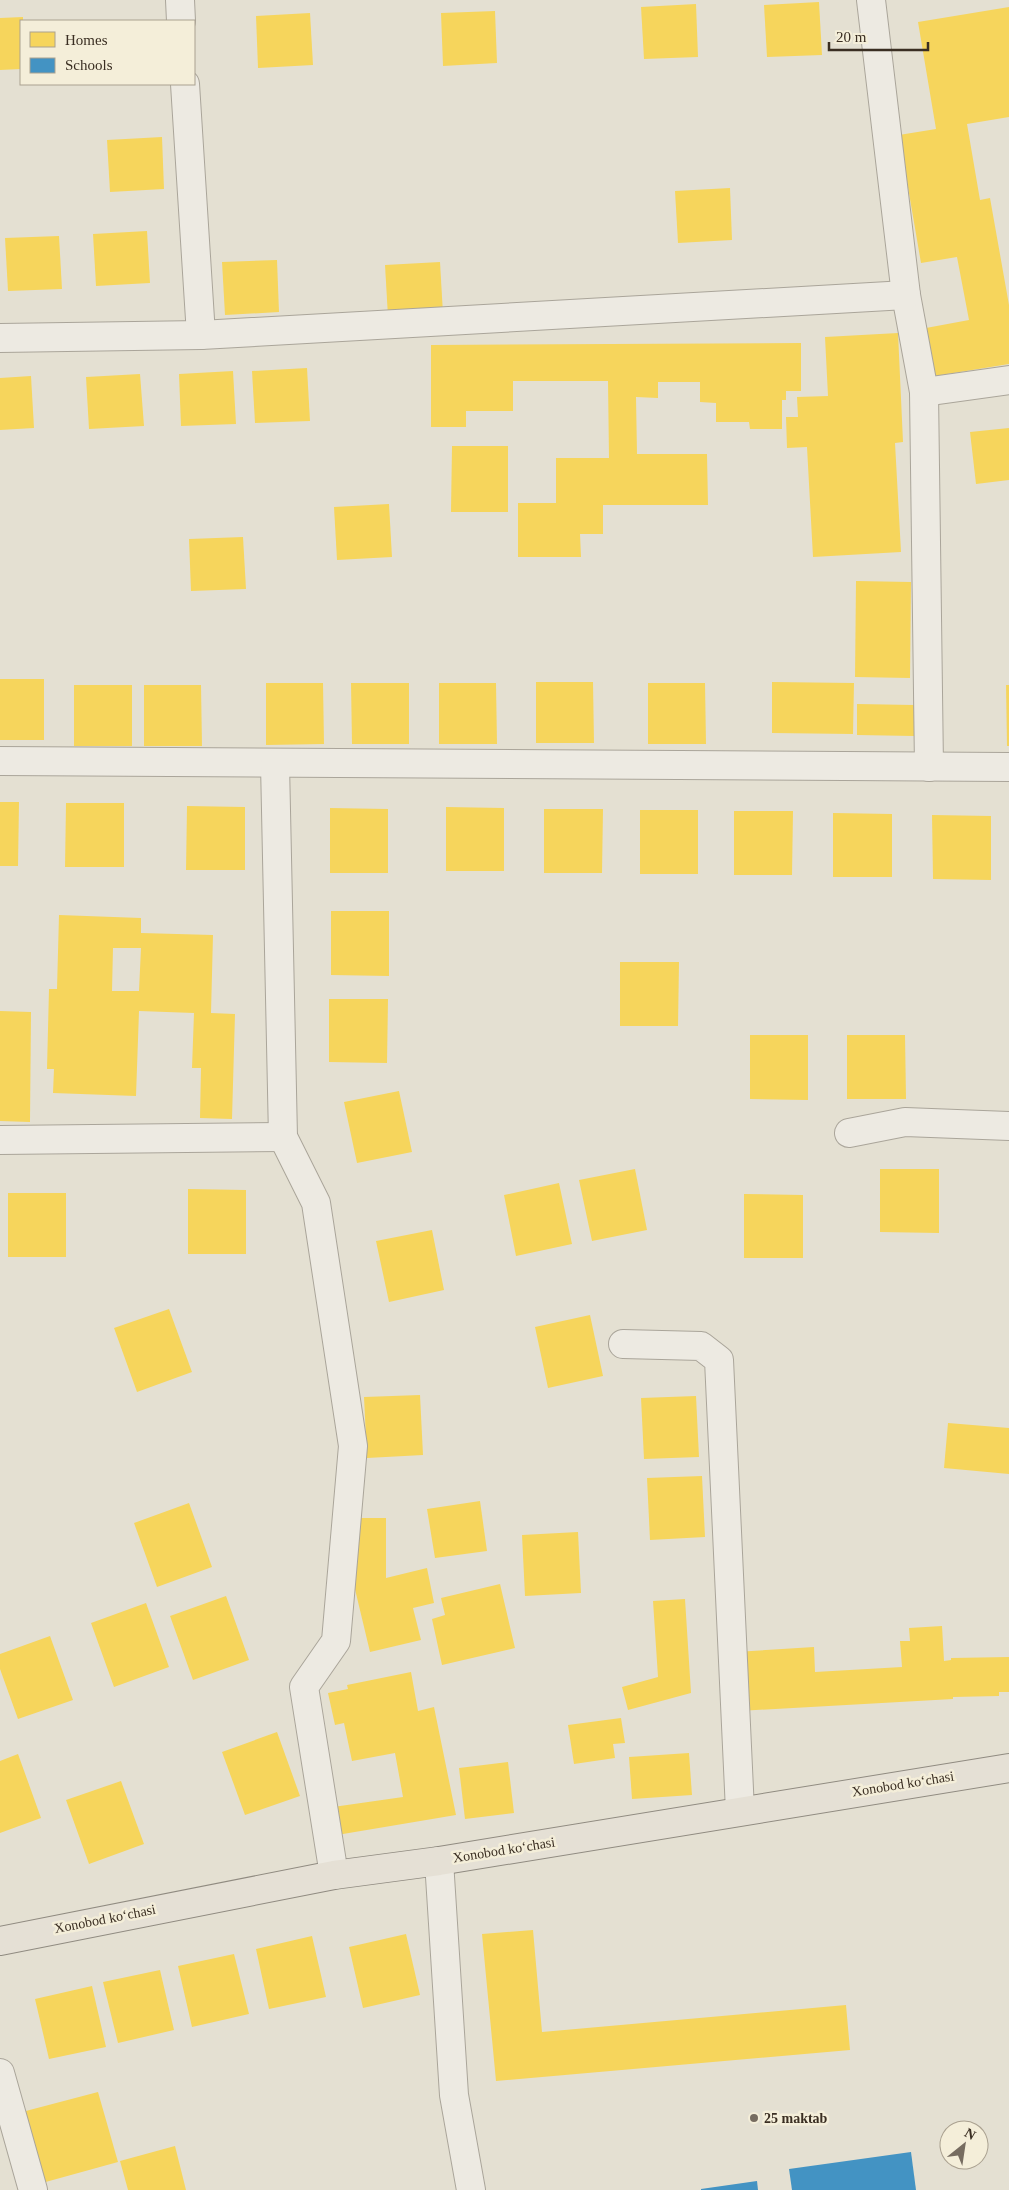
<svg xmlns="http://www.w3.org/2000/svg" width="1009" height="2190" font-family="'Times New Roman',serif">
  <rect width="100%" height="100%" fill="#e4e0d2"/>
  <g fill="#f6d55c" fill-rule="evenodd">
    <polygon points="819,2 822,55 767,57 764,5"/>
    <polygon points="696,4 698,57 644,59 641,7"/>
    <polygon points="1009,7 1009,117 967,124 980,200 990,198 1009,305 1009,364 935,376 926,328 969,320 957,257 921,263 899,135 936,129 918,22"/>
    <polygon points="495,11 497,63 443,66 441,13"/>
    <polygon points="310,13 313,65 258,68 256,16"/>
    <polygon points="23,17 23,21 21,21 21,69 0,70 0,18"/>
    <polygon points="162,137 164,189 110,192 107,140"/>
    <polygon points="730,188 732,240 678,243 675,191"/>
    <polygon points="147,231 150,283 96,286 93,234"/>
    <polygon points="59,236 62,289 8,291 5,238"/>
    <polygon points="277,260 279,312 225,315 222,262"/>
    <polygon points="440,262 443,314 388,317 385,265"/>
    <polygon points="898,333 903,442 895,443 901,552 813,557 807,447 787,448 786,417 798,417 797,397 828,396 825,337"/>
    <polygon points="801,343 801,391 786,391 786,400 782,400 782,429 750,429 749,422 716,422 716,403 700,402 700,382 658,382 658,398 636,397 637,454 707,454 708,505 603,505 603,534 580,534 581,557 518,557 518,503 556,503 556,458 609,458 608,381 513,381 513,411 466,411 466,427 431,427 431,345"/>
    <polygon points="307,368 310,421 255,423 252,371"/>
    <polygon points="233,371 236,424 181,426 179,374"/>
    <polygon points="140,374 144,426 89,429 86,377"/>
    <polygon points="31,376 34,428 0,430 0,378"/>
    <polygon points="1009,428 1009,480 976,484 970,432"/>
    <polygon points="452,446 508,446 508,512 451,512"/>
    <polygon points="389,504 392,557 337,560 334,507"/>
    <polygon points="243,537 246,589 191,591 189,539"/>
    <polygon points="856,581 911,582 910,678 855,677"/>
    <rect x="0" y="679" width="44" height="61"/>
    <polygon points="536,682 593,682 594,743 536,743"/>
    <polygon points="772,682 854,683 853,734 772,733"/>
    <polygon points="266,683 323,683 324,744 266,745"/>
    <polygon points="351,683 409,683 409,744 352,744"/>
    <polygon points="439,683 496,683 497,744 439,744"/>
    <polygon points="648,683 705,683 706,744 648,744"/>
    <rect x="74" y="685" width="58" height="61"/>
    <polygon points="144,685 201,685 202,746 144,746"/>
    <polygon points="1006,685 1009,685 1009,746 1007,746"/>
    <polygon points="857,704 914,705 914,736 857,735"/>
    <polygon points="0,802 19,802 18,866 0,866"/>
    <polygon points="66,803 124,803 124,867 65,867"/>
    <polygon points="187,806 245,807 245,870 186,870"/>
    <polygon points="446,807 504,808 504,871 446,871"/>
    <polygon points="330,808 388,809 388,873 330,873"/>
    <polygon points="544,809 603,809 602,873 544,873"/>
    <rect x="640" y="810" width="58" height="64"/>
    <polygon points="734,811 793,811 792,875 734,875"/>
    <polygon points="833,813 892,814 892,877 833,877"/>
    <polygon points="932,815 991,816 991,880 933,879"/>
    <polygon points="331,911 389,911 389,976 331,975"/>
    <path d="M59 915 141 918V933L213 935 211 1013 235 1014 232 1119 200 1118 201 1068H192L194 1013 139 1011 136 1096 53 1093 54 1069H47L49 989H57ZM113 948H141L139 991H112Z"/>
    <polygon points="620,962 679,962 678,1026 620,1026"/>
    <polygon points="329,999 388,999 387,1063 329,1062"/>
    <polygon points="0,1011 31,1012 30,1122 0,1121"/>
    <polygon points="750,1035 808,1035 808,1100 750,1099"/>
    <polygon points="847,1035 905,1035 906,1099 847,1099"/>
    <polygon points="399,1091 412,1152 357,1163 344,1102"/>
    <polygon points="635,1169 647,1230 592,1241 579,1180"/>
    <polygon points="880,1169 939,1169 939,1233 880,1232"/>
    <polygon points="559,1183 572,1244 516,1256 504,1195"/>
    <polygon points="188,1189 246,1190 246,1254 188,1254"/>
    <rect x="8" y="1193" width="58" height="64"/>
    <polygon points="744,1194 803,1195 803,1258 744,1258"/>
    <polygon points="432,1230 444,1290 389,1302 376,1241"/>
    <polygon points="169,1309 192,1372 137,1392 114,1328"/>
    <polygon points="590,1315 603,1376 548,1388 535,1327"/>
    <polygon points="420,1395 423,1455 367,1458 364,1397"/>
    <polygon points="696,1396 699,1457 644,1459 641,1398"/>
    <polygon points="948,1423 1009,1428 1009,1474 944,1468"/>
    <polygon points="702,1476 705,1537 650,1540 647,1478"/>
    <polygon points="480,1501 487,1551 435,1558 427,1509"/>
    <polygon points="189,1503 212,1567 157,1587 134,1523"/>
    <polygon points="354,1518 386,1518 386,1578 427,1568 434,1603 413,1608 421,1640 370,1652 354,1585"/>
    <polygon points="578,1532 581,1593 525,1596 522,1535"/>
    <polygon points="500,1584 515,1648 442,1665 432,1619 445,1615 441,1598"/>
    <polygon points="226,1596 249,1660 193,1680 170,1616"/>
    <polygon points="685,1599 691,1693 628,1710 622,1687 658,1677 653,1601"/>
    <polygon points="146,1603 169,1667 114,1687 91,1623"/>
    <polygon points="942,1626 944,1661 951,1660 951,1658 1009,1657 1009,1692 999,1692 999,1696 953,1697 953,1699 739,1711 735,1652 814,1647 815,1672 902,1667 900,1641 910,1641 909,1628"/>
    <polygon points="50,1636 73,1700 18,1719 0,1669 0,1654"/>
    <polygon points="411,1672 418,1711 434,1707 456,1815 337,1835 333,1807 403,1797 395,1753 352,1761 344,1723 335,1725 328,1693 348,1689 347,1685"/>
    <polygon points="621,1718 625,1743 613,1744 615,1758 574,1764 568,1725"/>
    <polygon points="277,1732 300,1796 245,1815 222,1752"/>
    <polygon points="689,1753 692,1795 632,1799 629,1757"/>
    <polygon points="18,1754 41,1818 0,1833 0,1761"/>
    <polygon points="508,1762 514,1813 465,1819 459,1768"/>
    <polygon points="121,1781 144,1844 89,1864 66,1800"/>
    <polygon points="533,1930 542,2032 846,2005 850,2050 496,2081 482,1934"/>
    <polygon points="406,1934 420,1995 363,2008 349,1947"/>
    <polygon points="312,1936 326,1997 269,2009 256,1949"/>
    <polygon points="234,1954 249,2014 192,2027 178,1966"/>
    <polygon points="160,1970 174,2030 118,2043 103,1982"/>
    <polygon points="92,1986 106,2047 49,2059 35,1999"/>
    <polygon points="98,2092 118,2162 42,2183 22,2112"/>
    <polygon points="175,2146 186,2190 128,2190 120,2161"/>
  </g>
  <g fill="#4393c3">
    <polygon points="911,2152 916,2190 792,2190 789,2169"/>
    <polygon points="757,2181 758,2190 701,2190 701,2189"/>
  </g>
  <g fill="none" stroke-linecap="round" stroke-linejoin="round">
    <g stroke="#aaa59a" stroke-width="30">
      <g id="minor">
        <polyline points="180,0 181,21"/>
        <polyline points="871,0 906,295 924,392 929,767"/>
        <polyline points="185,84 201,335"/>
        <polyline points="0,338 201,335 906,295"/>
        <polyline points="924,392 1009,380"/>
        <polyline points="0,761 1009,767"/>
        <polyline points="275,764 283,1137 316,1203 353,1446 336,1641 304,1687 334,1875"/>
        <polyline points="849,1133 905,1122 1009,1126"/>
        <polyline points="0,1140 283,1137"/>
        <polyline points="623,1344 701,1346 719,1360 740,1811"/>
        <polyline points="439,1861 454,2095 471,2190"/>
        <polyline points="0,2073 33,2190"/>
      </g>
    </g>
    <g stroke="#908b81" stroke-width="30">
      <polyline id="major" points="0,1941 334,1875 439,1861 1009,1768"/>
    </g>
    <use href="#minor" stroke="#edeae2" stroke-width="28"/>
    <use href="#major" stroke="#e5e0d5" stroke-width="28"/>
  </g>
  <circle fill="#766c60" stroke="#f4eed9" stroke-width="2" cx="754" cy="2118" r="5"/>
  <g text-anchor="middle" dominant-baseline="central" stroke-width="5" stroke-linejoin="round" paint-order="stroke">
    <g font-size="14" fill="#3a2e22" stroke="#f4eed9">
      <text transform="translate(903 1784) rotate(-9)">Xonobod koʻchasi</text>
      <text transform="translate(504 1850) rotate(-9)">Xonobod koʻchasi</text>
      <text transform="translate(105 1919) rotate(-11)">Xonobod koʻchasi</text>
    </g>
    <g font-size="14" font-weight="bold" fill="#3a2e22" stroke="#f4eed9" text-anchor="start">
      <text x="764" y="2118">25 maktab</text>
    </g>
  </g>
  <rect x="20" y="20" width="175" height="65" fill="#f4eed9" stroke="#aaa190"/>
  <rect x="30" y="32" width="25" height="15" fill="#f6d55c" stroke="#aaa190"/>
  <text x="65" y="45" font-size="15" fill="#3a2e22">Homes</text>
  <rect x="30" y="58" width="25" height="15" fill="#4393c3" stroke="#aaa190"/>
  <text x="65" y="70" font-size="15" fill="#3a2e22">Schools</text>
  <g transform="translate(964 2145) rotate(30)"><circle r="24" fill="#f4eed9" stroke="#aaa190"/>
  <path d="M0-4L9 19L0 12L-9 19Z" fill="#766c60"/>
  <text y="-8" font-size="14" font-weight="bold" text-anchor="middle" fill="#3a2e22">N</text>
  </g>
  <path d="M829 42v8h99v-8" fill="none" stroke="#3a2e22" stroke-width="2.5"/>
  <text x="836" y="42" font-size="15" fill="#3a2e22" stroke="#f4eed9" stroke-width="4" paint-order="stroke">20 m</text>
</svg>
